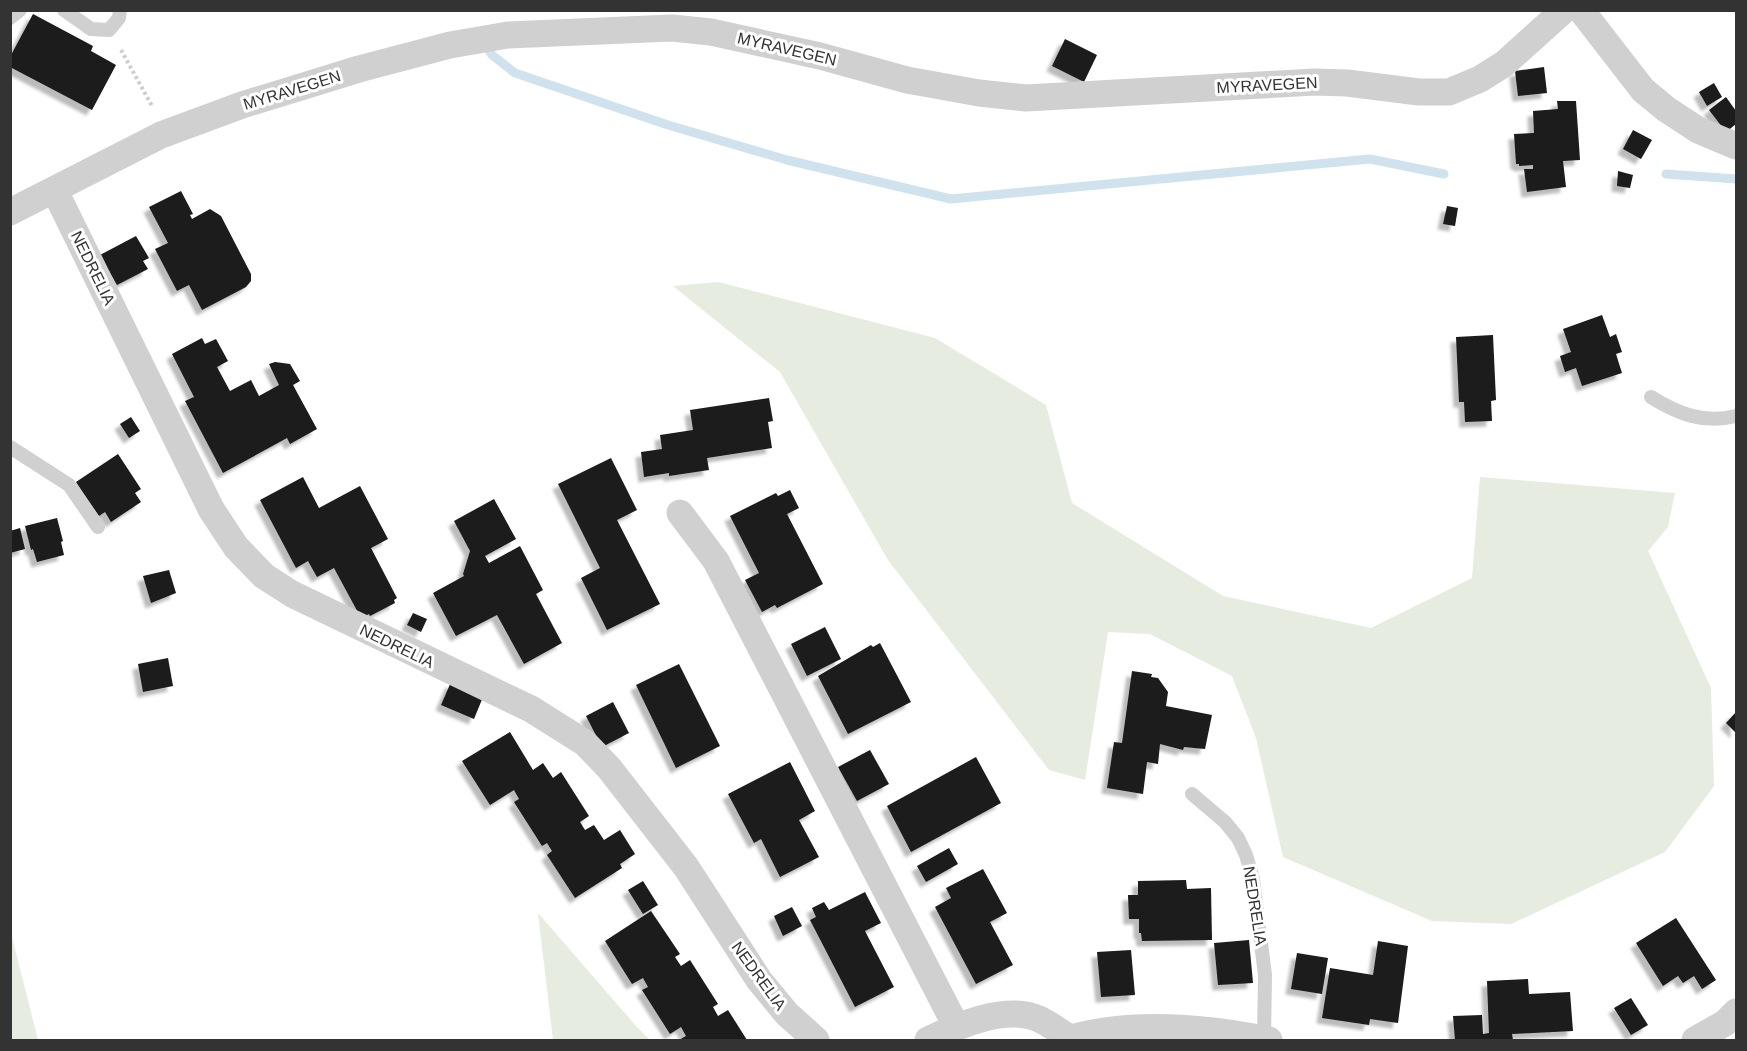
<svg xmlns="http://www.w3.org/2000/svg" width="1747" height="1051" font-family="Arial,sans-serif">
  <defs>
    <filter id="shadow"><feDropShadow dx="-5.5" dy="5.5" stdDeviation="1.5" flood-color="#0004"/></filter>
  </defs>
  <rect width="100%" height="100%" fill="#fff"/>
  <g fill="#e6ecdf">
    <polygon points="718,282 935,338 1046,405 1072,503 1223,596 1371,628 1472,578 1480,477 1675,493 1668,527 1648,551 1711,688 1714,786 1665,852 1511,924 1432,921 1283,857 1256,738 1232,676 1150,634 1108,632 1085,780 1049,770 888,560 780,372 673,286"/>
    <polygon points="538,913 636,1026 650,1040 553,1040"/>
    <polygon points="11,930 13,941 38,1040 11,1040"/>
  </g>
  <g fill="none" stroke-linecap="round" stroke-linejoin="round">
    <g stroke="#cfe2ee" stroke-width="9">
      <polyline points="487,48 492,55 515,73 668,125 787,160 951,199 1370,159 1444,174"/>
      <polyline points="1666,174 1736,179"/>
    </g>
  </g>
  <g fill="#1a1a1a" filter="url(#shadow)">
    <polygon points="33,14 93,46 91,51 116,65 92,110 10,67 10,57"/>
    <polygon points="1065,39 1097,55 1084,82 1052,66"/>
    <polygon points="1544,67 1547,93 1518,96 1515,71"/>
    <polygon points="1714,83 1722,97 1707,106 1699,92"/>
    <polygon points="1726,97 1736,111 1736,124 1726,132 1709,110"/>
    <polygon points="1557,101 1576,101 1580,160 1563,161 1566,187 1527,192 1524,169 1533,169 1533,165 1519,166 1519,164 1516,164 1514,134 1534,133 1533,111 1558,109"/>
    <polygon points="1633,130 1652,140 1641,159 1623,149"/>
    <polygon points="1618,171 1633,175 1630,188 1617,186"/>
    <polygon points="181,191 193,214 190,215 192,219 210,209 221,216 251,274 251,281 246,287 202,310 189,285 177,291 155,249 168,243 149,207"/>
    <polygon points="1447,206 1458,208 1455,226 1443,224"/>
    <polygon points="136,236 149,258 143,261 148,269 117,285 100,255"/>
    <polygon points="1602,315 1610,337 1616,334 1622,352 1616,354 1622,373 1582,386 1576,368 1565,372 1560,356 1571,352 1563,329"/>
    <polygon points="1493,335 1496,400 1491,401 1492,421 1465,422 1464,402 1459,402 1456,337"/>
    <polygon points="202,338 205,344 216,339 228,361 217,367 230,391 251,380 259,396 279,385 269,364 275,362 290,364 300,381 293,385 317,429 290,444 287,438 223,473 185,401 194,397 172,354"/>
    <polygon points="769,398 773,421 768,422 772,448 707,458 709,470 669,476 669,473 644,477 641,452 662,449 660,435 693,430 690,410"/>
    <polygon points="131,417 140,431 129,438 120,424"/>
    <polygon points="118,454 141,489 135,493 141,502 111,522 105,512 99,516 76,482"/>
    <polygon points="611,458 637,510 617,520 660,604 607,630 581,578 600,568 558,484"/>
    <polygon points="303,477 319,508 360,486 388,539 371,548 397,598 394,600 395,603 370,616 369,614 361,618 334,568 317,577 308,561 296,568 260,500"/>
    <polygon points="790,490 799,508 787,514 823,584 777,608 775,605 762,612 745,580 759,573 730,516 776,493 778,496"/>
    <polygon points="494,499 516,539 485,556 489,563 520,546 543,590 536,594 562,643 524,664 497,615 456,636 433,593 464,576 463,574 470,551 454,521"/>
    <polygon points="57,518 63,541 61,542 64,555 37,562 33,549 31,550 25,526"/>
    <polygon points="20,528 25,549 10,553 10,531"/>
    <polygon points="169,570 176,593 151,603 143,576"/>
    <polygon points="413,613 427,619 421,632 407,625"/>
    <polygon points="825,627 841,659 807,676 791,644"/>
    <polygon points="880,643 911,702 848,734 818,676 871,645 873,647"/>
    <polygon points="168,658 173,686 143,692 138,664"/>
    <polygon points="679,664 720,746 676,768 636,685"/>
    <polygon points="1132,671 1152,674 1151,677 1158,678 1168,692 1166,706 1212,715 1205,749 1184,747 1183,750 1160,744 1158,764 1147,762 1143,794 1107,788 1114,742 1122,743"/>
    <polygon points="451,682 483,697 474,719 441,705"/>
    <polygon points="613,702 629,733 602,747 586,716"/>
    <polygon points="1736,712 1736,733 1726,723"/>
    <polygon points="510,732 533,770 543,763 553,778 561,772 589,816 580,822 585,830 594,825 604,840 620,830 635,854 620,864 622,868 575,898 547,855 552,851 547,843 542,846 514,802 519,799 514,790 490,805 462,761"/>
    <polygon points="870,750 889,784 857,801 838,767"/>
    <polygon points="976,757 1001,803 911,852 887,806"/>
    <polygon points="790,762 815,811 799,820 819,857 780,877 761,839 754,843 728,794"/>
    <polygon points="949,848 958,864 926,882 917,866"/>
    <polygon points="983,869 1007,913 990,922 1013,965 976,984 935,907 951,898 946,888"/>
    <polygon points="1186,880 1187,889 1211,888 1212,940 1142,941 1141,933 1139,933 1139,919 1129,919 1128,895 1138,895 1138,881"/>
    <polygon points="643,881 658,905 643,914 628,890"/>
    <polygon points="865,892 881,923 865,931 894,987 855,1007 810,920 816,917 812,908 824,902 829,910"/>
    <polygon points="792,907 802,926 783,936 774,916"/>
    <polygon points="651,911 680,954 675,957 681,966 690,960 718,1004 713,1007 718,1016 728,1010 747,1040 679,1040 686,1036 681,1027 670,1034 642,990 648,987 643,978 632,984 605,941"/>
    <polygon points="1676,918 1716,980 1702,989 1694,976 1683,983 1678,976 1663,986 1636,943"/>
    <polygon points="1249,940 1253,983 1218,985 1214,943"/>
    <polygon points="1378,941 1408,946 1398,1023 1370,1019 1369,1025 1322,1018 1330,968 1373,975"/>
    <polygon points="1131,950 1135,995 1101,997 1097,952"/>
    <polygon points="1297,953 1328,958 1322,994 1291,989"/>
    <polygon points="1528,979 1529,994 1570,992 1573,1031 1512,1034 1513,1040 1455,1040 1453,1016 1482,1015 1483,1034 1489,1033 1487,981"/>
    <polygon points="1631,998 1648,1025 1631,1035 1614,1008"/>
  </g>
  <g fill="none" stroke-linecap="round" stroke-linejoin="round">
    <polyline stroke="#cdcdcd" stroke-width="4" stroke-dasharray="3 3" stroke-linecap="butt" points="121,50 152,106"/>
    <g stroke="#d0d0d0" stroke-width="14">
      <polyline points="64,10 91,29 109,30 119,18 120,10"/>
      <polyline points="10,18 20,10"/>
      <path d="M1651 397C1678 414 1704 424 1736 416"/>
      <polyline points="10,447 69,485 98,527"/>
      <polyline points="1192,794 1225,822 1238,838 1246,855 1253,879 1265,975 1264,1040"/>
    </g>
    <g stroke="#d0d0d0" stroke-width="27">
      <polyline points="1581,10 1643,90 1666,109 1698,130 1736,146"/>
      <polyline points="55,191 211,509 236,547 264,576 292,594 531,709 585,743 609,768 686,867 759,980 787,1014 816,1040"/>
      <polyline points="10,212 161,135 242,105 359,69 450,45 508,35 672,28 711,32 820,56 907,80 979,93 1026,98 1315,82 1347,83 1419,92 1449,92 1480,79 1504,64 1564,10"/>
      <polyline points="680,513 716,561 956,1026"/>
      <path d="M928 1040C957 1026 1006 1004 1039 1019 1050 1024 1060 1032 1070 1038"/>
      <path d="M1066 1040C1074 1036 1084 1035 1093 1033 1148 1022 1214 1029 1269 1040"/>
      <polyline points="1695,1040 1725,1023 1736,1012"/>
    </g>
  </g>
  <g text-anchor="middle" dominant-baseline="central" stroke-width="6" stroke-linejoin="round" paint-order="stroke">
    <g font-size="16" fill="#333" stroke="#fff">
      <text transform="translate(787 49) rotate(13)">MYRAVEGEN</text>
      <text transform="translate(1267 85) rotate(-3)">MYRAVEGEN</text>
      <text transform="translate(292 90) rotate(-17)">MYRAVEGEN</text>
      <text transform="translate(93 268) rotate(64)">NEDRELIA</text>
      <text transform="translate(397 646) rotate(26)">NEDRELIA</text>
      <text transform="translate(1255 906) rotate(81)">NEDRELIA</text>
      <text transform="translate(759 976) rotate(54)">NEDRELIA</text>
    </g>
  </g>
  <rect width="1747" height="1051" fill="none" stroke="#333333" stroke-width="24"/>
</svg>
